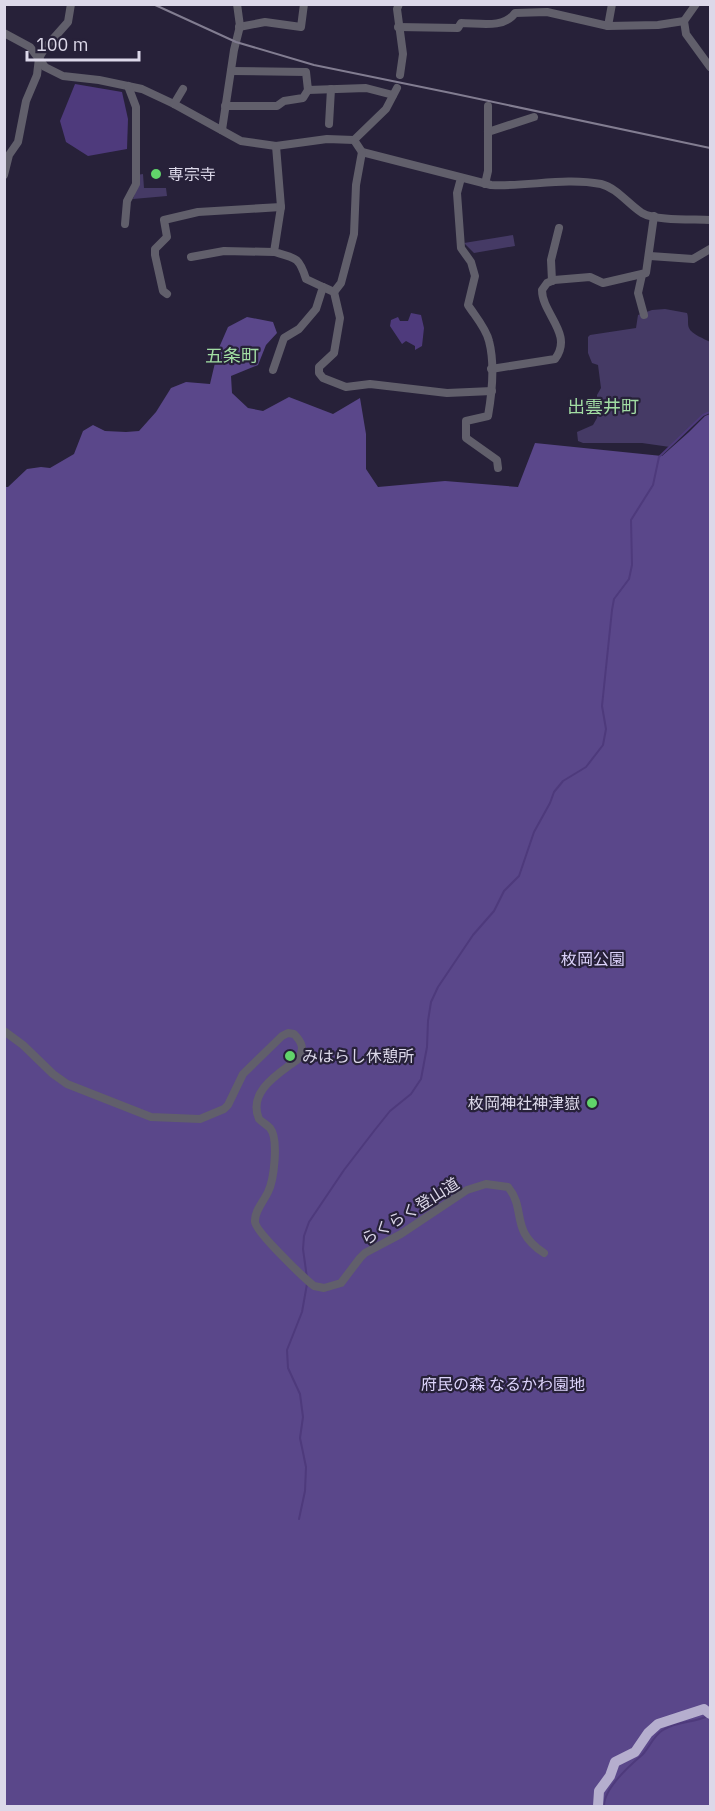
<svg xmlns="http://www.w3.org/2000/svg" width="715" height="1811" viewBox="0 0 715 1811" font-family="'IBM Plex Sans','Noto Sans JP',sans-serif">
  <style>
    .green { fill: #453a65 }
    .forest { fill: #5a478a }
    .water { fill: #4e3a7c }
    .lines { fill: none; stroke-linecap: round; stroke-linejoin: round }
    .stream { stroke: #4e3a7c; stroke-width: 2 }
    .minor { stroke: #615f6b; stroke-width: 8 }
    .highway { stroke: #b5aece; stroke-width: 10 }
    .rail { stroke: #827d91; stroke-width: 2 }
    .poi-dot { fill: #61d46a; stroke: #272139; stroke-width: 2 }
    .labels { text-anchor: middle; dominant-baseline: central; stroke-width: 4.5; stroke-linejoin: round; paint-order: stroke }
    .poi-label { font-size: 16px; fill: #dcd8e9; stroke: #272139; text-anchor: start }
    .park-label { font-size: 16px; fill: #ddd4fc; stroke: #272139 }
    .street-label { font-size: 16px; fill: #dcd8e9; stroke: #272139 }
    .neighbourhood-label { font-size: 18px; fill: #a2dda3; stroke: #272139 }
  </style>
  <rect width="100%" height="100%" fill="#272139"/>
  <!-- green -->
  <g class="green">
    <path d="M143 174 144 188H166L167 196 133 199 137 188V175Z"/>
    <path d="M513 235 515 246 474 253 464 243Z"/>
    <path d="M665 309 687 313C689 318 687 324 689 328 691 334 705 339 710 342V411L701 417 670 447 642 443H583L578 441 577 432 593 425 597 418V395L601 388 598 365 592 363 588 353V337L590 335 636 328 638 315 652 310Z"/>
  </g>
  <!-- forest -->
  <path class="forest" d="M247 317 273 322 277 333 266 345 258 365 231 376 232 393 248 408 263 411 289 397 333 414 360 398 366 434V469L378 487 445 481 518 487 535 443 662 456 689 432 705 416 710 414V1806H5L4 487H8L27 469 41 467 50 468 74 454 83 431 93 425 105 431 126 432 139 431 156 412 171 388 186 382 210 384 218 350 228 327Z"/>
  <!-- water -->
  <g class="water">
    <path d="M75 84 122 92 128 119 127 149 88 156 66 142 60 121Z"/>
    <path d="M411 313 421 315 424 328 422 346 415 350V346L406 341 402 344 390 326 391 320 398 317 400 321H408Z"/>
  </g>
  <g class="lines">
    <!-- stream -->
    <g class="stream">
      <path d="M307 1278 303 1249 304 1236 309 1222 344 1170 374 1131 390 1111 411 1094 421 1079 427 1047 428 1021 431 1002 438 987 473 935 494 911 504 891 519 876 534 832 550 803 554 792 563 781 586 767 603 745 606 729 602 706 612 610 614 599 629 579 632 565 631 520 653 485 659 457 703 415 710 412"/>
      <path d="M299 1519 305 1491 306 1467 300 1438 303 1417 300 1394 288 1368 287 1350 302 1312 307 1284"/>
      <path d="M604 1806C604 1788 629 1766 642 1755 650 1747 653 1736 663 1730 677 1721 694 1723 708 1716"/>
    </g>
    <!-- minor -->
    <g class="minor">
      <path d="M399 4 397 9 403 54 400 75"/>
      <path d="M684 21 686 34 710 67"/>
      <path d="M608 26 612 4"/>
      <path d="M239 27 265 22 301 27 304 4"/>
      <path d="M398 27 458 28 461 23C479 23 504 29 515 13L547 12 608 26 658 25 684 21 696 4"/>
      <path d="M4 33 30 47 45 67 63 76 99 80 142 89 174 104 241 141 276 146 327 139 354 140 362 152 491 185C528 187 564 177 601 184 617 188 628 204 642 213 656 221 693 219 710 220"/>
      <path d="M231 71 306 72 308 90 366 88 393 95"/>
      <path d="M174 104 183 89"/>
      <path d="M225 106H277L284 101 303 98 308 90"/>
      <path d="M329 124 331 89"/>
      <path d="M222 130 234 50 240 26 237 4"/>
      <path d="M488 132 534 117"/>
      <path d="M354 140 386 109 397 88"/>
      <path d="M4 175 9 155 18 142 26 101 37 75 39 58 45 48 68 22 71 4"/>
      <path d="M461 178 457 193 461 248 471 262 475 276 468 305C475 316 486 328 489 341 495 364 492 393 488 416L466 421V438L497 460 498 468"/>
      <path d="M485 184 488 171V106"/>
      <path d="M125 224 127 201 136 184V107L128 86"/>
      <path d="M650 256 693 259 710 249"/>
      <path d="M191 257 224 251 274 252"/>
      <path d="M642 275 638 293 644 315"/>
      <path d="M552 281 551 260 559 228"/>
      <path d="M323 287 334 292 340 318 334 353 319 367V373L323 378 346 387 370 384 447 393 492 391"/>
      <path d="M334 292 341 283 354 234 356 185 362 152"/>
      <path d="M167 294 163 291 155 255V249L167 237 164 220 198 212 281 207"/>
      <path d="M491 369 555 359C574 334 542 314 542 290L547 283 554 280 590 277 603 283 646 273 654 216"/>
      <path d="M273 370 284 338 299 329 316 309 323 287 306 279C299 257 296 258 274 252L281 207 276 146"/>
      <path d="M4 1031 23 1045 53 1074 67 1084 151 1117 200 1119 224 1109 228 1105 243 1074 282 1036 288 1033 294 1034C302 1042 305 1049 298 1059 280 1073 247 1091 259 1119 262 1122 267 1125 270 1128 279 1139 274 1180 268 1192 264 1201 254 1211 255 1222 256 1232 304 1278 314 1286L324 1288 341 1283 360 1258 365 1253 401 1234 467 1190 486 1184 508 1187C527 1210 509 1230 544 1253"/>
    </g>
    <!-- highway -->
    <path class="highway" d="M598 1806 599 1791 610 1776 615 1762 635 1752 648 1733 658 1724 704 1709 710 1714"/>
    <!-- rail -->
    <path class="rail" d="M153 4 236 42 314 65 451 93 710 148"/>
  </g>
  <!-- markers -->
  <g class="poi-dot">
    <circle cx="156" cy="174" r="6"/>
    <circle cx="290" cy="1056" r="6"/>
    <circle cx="592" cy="1103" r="6"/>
  </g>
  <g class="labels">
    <!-- poi labels -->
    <g class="poi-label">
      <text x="168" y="174">専宗寺</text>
      <text x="302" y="1056">みはらし休憩所</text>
      <text x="580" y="1103" text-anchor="end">枚岡神社神津嶽</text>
    </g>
    <!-- park labels -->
    <g class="park-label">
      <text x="593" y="959">枚岡公園</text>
      <text x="503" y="1384">府民の森 なるかわ園地</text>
    </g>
    <!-- street labels -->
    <g class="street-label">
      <text transform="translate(410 1211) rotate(-32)">らくらく登山道</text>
    </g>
    <!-- neighbourhood labels -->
    <g class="neighbourhood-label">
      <text x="232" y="355">五条町</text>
      <text x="603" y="406">出雲井町</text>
    </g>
  </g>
  <!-- border -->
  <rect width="715" height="1811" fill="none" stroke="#dcd8e9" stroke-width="12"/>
  <!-- scale -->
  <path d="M27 51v9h112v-9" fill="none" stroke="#dcd8e9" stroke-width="3"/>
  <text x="36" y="51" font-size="18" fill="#dcd8e9" stroke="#272139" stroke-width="4.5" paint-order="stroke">100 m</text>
</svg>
